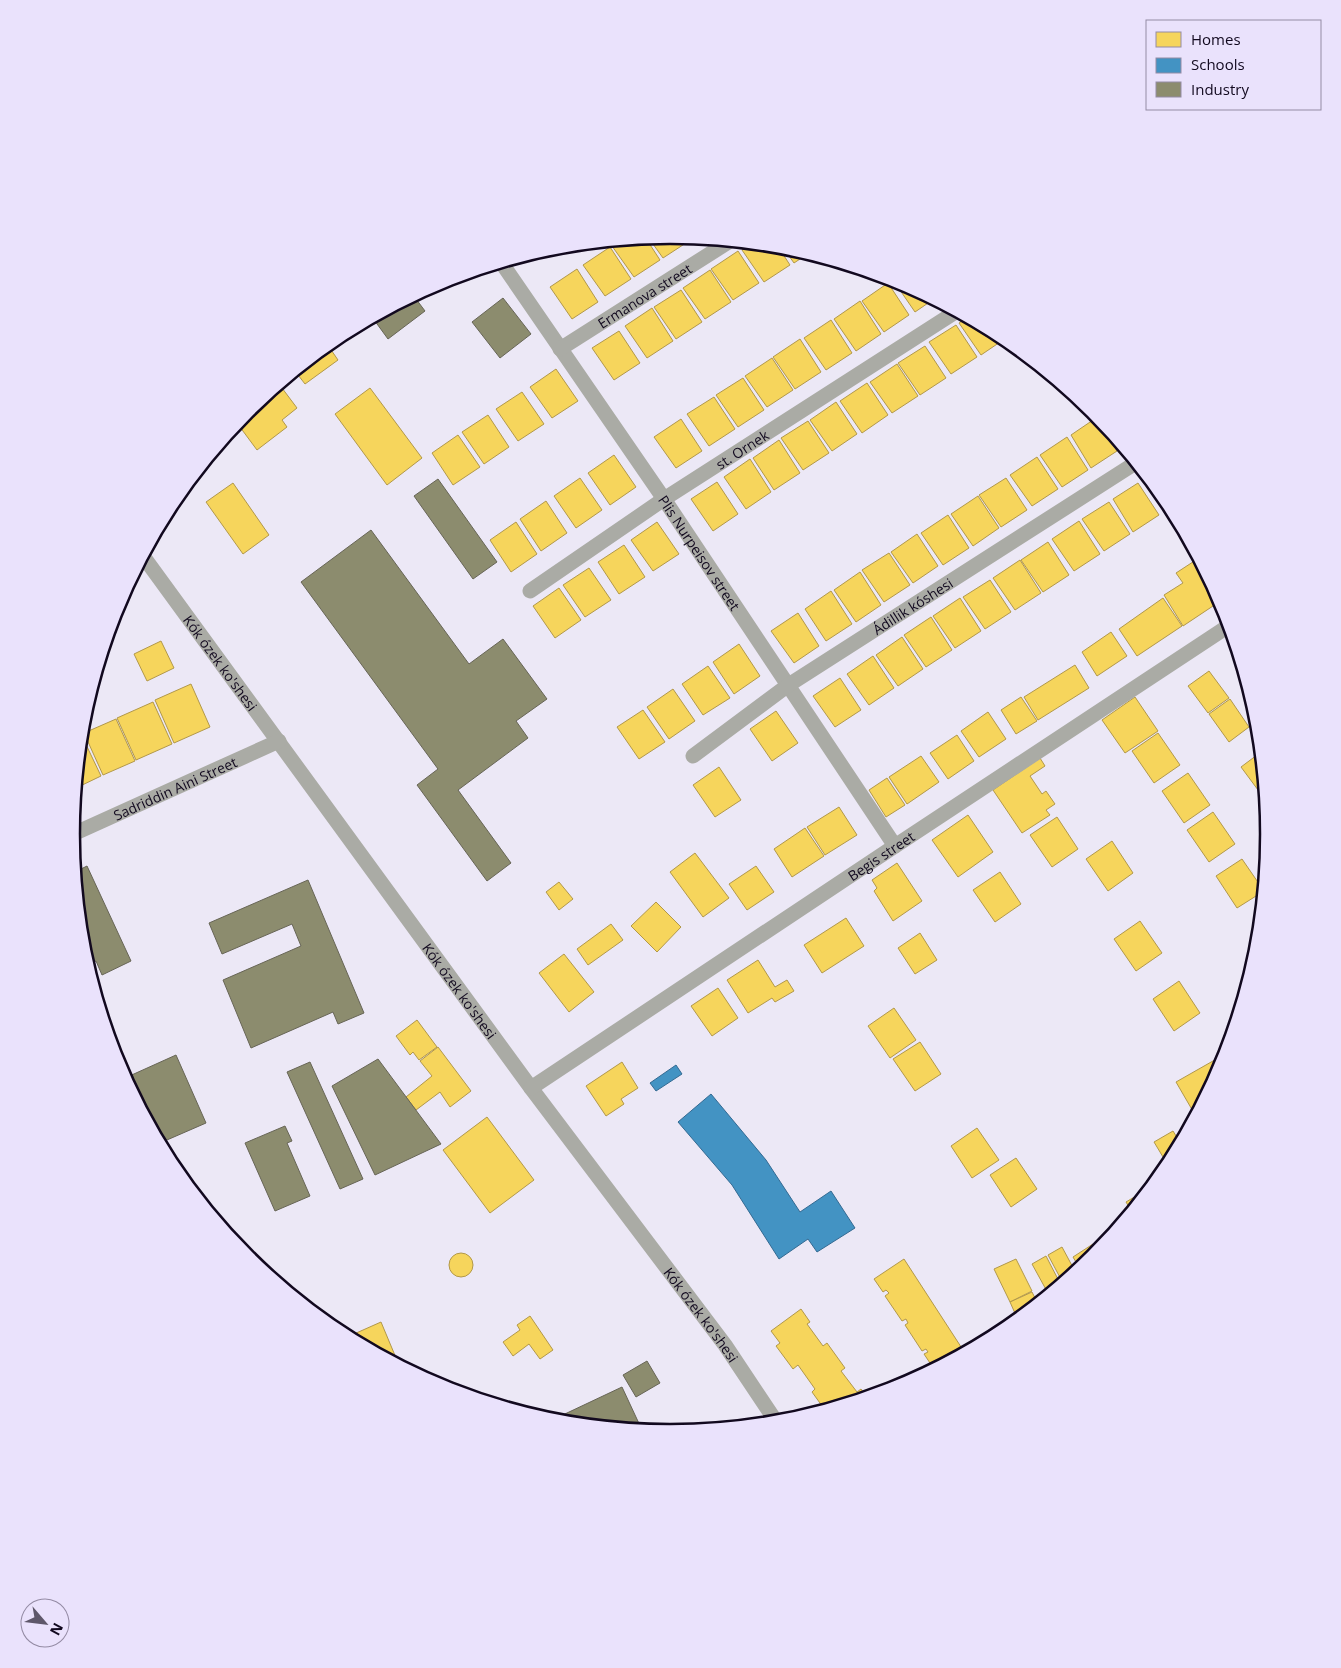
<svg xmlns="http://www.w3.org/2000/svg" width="1341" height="1668" viewBox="0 0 1341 1668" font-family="'Open Sans',sans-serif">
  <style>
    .homes { fill: #f6d55c; stroke: #b2984a }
    .schools { fill: #4393c3; stroke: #346a92 }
    .industry { fill: #8c8c6e; stroke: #676556 }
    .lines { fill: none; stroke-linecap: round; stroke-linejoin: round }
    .minor { stroke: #aaaba5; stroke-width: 15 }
    .labels { text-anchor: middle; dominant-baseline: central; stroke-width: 5; stroke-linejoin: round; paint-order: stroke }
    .street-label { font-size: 14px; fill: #12091f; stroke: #eae2fc }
    .rim { fill: none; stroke: #12091f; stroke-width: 2.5 }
  </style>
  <rect width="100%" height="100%" fill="#ece8f6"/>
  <!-- homes -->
  <g class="homes">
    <path d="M671 235 686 236 689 241 663 258 648 237Z"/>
    <path d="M645 237 660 260 634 277 612 246 621 240Z"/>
    <path d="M753 243 777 245 790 265 764 282 742 250Z"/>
    <path d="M782 246H788L809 253 794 263Z"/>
    <path d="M610 247 631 279 605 296 583 265Z"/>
    <path d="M738 251 759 283 733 300 711 269Z"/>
    <path d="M577 269 598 302 572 319 550 287Z"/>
    <path d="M710 270 731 302 705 319 683 288Z"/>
    <path d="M895 279 900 280 934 299 915 312 893 280Z"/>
    <path d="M888 283 909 315 884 332 862 301Z"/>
    <path d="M681 290 702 322 676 339 654 307Z"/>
    <path d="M860 301 881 334 856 351 834 319Z"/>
    <path d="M652 308 673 341 647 358 625 326Z"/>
    <path d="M968 317 1004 336 1006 338 981 355 959 323Z"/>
    <path d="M831 320 852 353 826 370 804 338Z"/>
    <path d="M956 325 977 357 951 374 929 342Z"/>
    <path d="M619 331 640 363 614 380 592 348Z"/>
    <path d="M800 339 821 372 795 389 773 357Z"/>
    <path d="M327 344 338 360 305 384 295 371Z"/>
    <path d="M925 346 946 378 920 395 898 363Z"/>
    <path d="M772 358 793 390 767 407 745 376Z"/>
    <path d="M897 364 918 396 892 413 870 382Z"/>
    <path d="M556 369 578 401 552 418 530 387Z"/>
    <path d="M743 378 764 410 738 427 716 395Z"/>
    <path d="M867 383 888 415 862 433 840 401Z"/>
    <path d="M279 384 297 408 282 420 287 427 257 450 237 423 247 410Z"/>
    <path d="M370 388 422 458 387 485 335 414Z"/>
    <path d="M522 392 544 424 518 441 496 409Z"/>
    <path d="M714 397 735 429 709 446 687 414Z"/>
    <path d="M836 402 857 434 832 451 810 420Z"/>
    <path d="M488 415 509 447 484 464 462 432Z"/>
    <path d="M1096 418 1117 451 1091 468 1071 435Z"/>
    <path d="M1101 418 1123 445 1120 447Z"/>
    <path d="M681 419 702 451 676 468 654 437Z"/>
    <path d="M808 421 829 453 803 470 781 438Z"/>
    <path d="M458 435 480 467 453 485 432 453Z"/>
    <path d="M1067 437 1088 470 1062 487 1040 455Z"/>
    <path d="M779 440 800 473 774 490 753 458Z"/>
    <path d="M614 455 636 487 610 505 588 473Z"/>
    <path d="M1037 457 1058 489 1032 506 1010 475Z"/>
    <path d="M750 459 771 492 746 509 724 477Z"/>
    <path d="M580 478 602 510 576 528 554 496Z"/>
    <path d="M1006 478 1027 510 1001 527 979 495Z"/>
    <path d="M1150 479 1169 501 1173 510 1167 514 1145 482Z"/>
    <path d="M717 482 738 514 713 531 691 499Z"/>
    <path d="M233 483 269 535 243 554 206 502Z"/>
    <path d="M1138 483 1159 515 1133 532 1113 499Z"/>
    <path d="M978 496 999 528 973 546 951 514Z"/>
    <path d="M546 501 567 533 541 551 520 519Z"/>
    <path d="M1109 502 1130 534 1104 551 1082 519Z"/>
    <path d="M948 515 969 548 943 565 921 533Z"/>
    <path d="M1079 521 1100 554 1074 571 1052 539Z"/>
    <path d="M516 522 537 554 511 572 490 540Z"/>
    <path d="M657 522 679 554 653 571 631 540Z"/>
    <path d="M917 534 938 566 913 583 891 552Z"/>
    <path d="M1048 542 1069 575 1043 592 1021 560Z"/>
    <path d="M624 545 645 577 619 594 598 562Z"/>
    <path d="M889 553 910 585 884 602 862 570Z"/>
    <path d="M1199 558 1222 600 1183 626 1164 595 1183 583 1176 573Z"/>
    <path d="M1020 560 1041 593 1015 610 993 578Z"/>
    <path d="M589 568 611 600 585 617 563 585Z"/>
    <path d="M860 572 881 605 856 622 834 590Z"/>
    <path d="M990 580 1011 612 985 629 963 597Z"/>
    <path d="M559 588 581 620 555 638 533 606Z"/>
    <path d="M831 591 852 624 826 641 805 609Z"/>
    <path d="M960 598 981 631 955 648 933 616Z"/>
    <path d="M1163 598 1182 626 1137 656 1119 629Z"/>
    <path d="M798 613 819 646 794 663 771 631Z"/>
    <path d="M931 617 952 650 926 667 904 635Z"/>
    <path d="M1111 632 1127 656 1097 676 1082 652Z"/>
    <path d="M902 637 923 669 898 686 876 655Z"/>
    <path d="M161 641 174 668 147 681 134 654Z"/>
    <path d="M739 644 760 676 734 694 713 662Z"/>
    <path d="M873 656 894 688 869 705 847 674Z"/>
    <path d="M1075 665 1089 688 1038 720 1024 697Z"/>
    <path d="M708 666 730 698 703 715 682 684Z"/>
    <path d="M1209 671 1229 698 1208 713 1188 686Z"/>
    <path d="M840 678 861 710 835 727 813 696Z"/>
    <path d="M191 684 210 727 174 743 155 700Z"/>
    <path d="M673 689 695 721 669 739 647 707Z"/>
    <path d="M1021 697 1037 721 1016 734 1001 710Z"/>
    <path d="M1135 697 1158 731 1125 753 1102 720Z"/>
    <path d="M1230 699 1249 727 1229 742 1209 714Z"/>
    <path d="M153 702 172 744 136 760 117 718Z"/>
    <path d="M643 710 665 742 639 759 617 727Z"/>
    <path d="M776 711 798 743 772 761 750 729Z"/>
    <path d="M988 712 1006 739 979 757 961 731Z"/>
    <path d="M116 719 135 761 103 775 84 733Z"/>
    <path d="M1158 733 1180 765 1154 783 1132 751Z"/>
    <path d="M81 734 101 776 76 788Z"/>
    <path d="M957 735 974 761 948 779 930 753Z"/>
    <path d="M1261 752 1265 791 1261 794 1241 767Z"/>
    <path d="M921 756 939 782 907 804 889 777Z"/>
    <path d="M1040 758 1045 766 1030 776 1042 794 1046 791 1055 804 1046 810 1050 815 1022 833 993 790Z"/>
    <path d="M719 767 741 800 715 817 693 785Z"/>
    <path d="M1188 773 1210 805 1184 823 1162 791Z"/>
    <path d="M887 778 905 805 886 817 869 790Z"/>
    <path d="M839 807 857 835 825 855 807 827Z"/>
    <path d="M1213 812 1235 844 1209 862 1187 830Z"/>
    <path d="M968 815 993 852 958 877 932 840Z"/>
    <path d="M1057 817 1078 849 1052 867 1030 835Z"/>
    <path d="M805 828 824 856 792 877 774 849Z"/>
    <path d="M1112 841 1133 873 1108 891 1086 859Z"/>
    <path d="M695 853 729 898 703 917 670 872Z"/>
    <path d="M1242 859 1264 891 1237 908 1216 876Z"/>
    <path d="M897 863 922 901 893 921 874 891 877 888 872 880Z"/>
    <path d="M756 866 774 892 747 910 729 884Z"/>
    <path d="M1000 872 1021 904 995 922 973 890Z"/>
    <path d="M559 882 573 899 559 910 546 892Z"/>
    <path d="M656 902 681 927 657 952 631 926Z"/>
    <path d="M846 918 864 946 822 973 804 945Z"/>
    <path d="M1140 921 1162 953 1136 971 1114 939Z"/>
    <path d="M611 924 623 940 588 965 577 949Z"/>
    <path d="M920 933 937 960 915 974 898 948Z"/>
    <path d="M564 954 594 992 569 1012 539 973Z"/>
    <path d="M758 960 775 987 787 980 794 991 775 1002 772 998 748 1013 727 980Z"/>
    <path d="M1179 981 1200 1013 1174 1031 1153 999Z"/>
    <path d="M718 988 738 1018 712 1036 691 1006Z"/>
    <path d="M894 1008 916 1040 890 1058 868 1026Z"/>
    <path d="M417 1020 437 1047 419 1060 413 1052 410 1055 396 1036Z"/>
    <path d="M920 1042 941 1074 915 1091 893 1059Z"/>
    <path d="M438 1047 471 1091 450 1107 440 1092 416 1110 406 1097 432 1076 420 1061Z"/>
    <path d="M1227 1053 1224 1064 1199 1109 1194 1113 1176 1082Z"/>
    <path d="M622 1062 638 1088 621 1099 624 1104 606 1116 586 1086Z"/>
    <path d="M487 1117 534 1180 490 1213 443 1150Z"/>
    <path d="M977 1128 999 1160 972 1178 951 1146Z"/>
    <path d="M1173 1131 1181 1144 1169 1167 1154 1142Z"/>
    <path d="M1016 1158 1037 1189 1011 1207 990 1175Z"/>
    <path d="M1151 1187V1188L1132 1212 1126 1202Z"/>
    <path d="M1114 1233 1102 1248 1099 1243Z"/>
    <path d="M1093 1244 1098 1253 1080 1269 1073 1257Z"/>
    <path d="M1062 1247 1076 1273 1063 1283 1048 1255Z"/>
    <circle cx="461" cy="1265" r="12"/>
    <path d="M1046 1256 1061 1285 1049 1295 1032 1264Z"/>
    <path d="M904 1259 965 1353 934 1369 924 1354 928 1352 926 1349 922 1351 905 1325 908 1323 906 1319 902 1321 885 1296 889 1293 886 1290 883 1292 874 1279Z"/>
    <path d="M1016 1259 1032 1291 1010 1302 994 1269Z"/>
    <path d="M1032 1292 1038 1304 1018 1320 1010 1302Z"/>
    <path d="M801 1309 810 1322 807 1324 823 1346 827 1343 845 1368 841 1371 857 1392 861 1389 867 1397 825 1410 812 1392 815 1389 798 1365 793 1369 776 1346 780 1343 771 1331Z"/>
    <path d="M530 1316 553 1350 540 1359 529 1344 513 1356 503 1342 520 1330 517 1325Z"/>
    <path d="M381 1322 399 1365 357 1343 354 1334Z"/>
  </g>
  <!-- schools -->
  <g class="schools">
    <path d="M676 1065 682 1074 656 1091 650 1083Z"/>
    <path d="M711 1094 766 1160 800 1212 831 1191 855 1228 817 1252 808 1239 779 1259 732 1185 678 1122Z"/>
  </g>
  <!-- industry -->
  <g class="industry">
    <path d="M413 295 425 311 388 339 372 317Z"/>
    <path d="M503 298 531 334 500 358 472 322Z"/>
    <path d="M438 479 497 562 473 579 414 496Z"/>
    <path d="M371 530 469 664 503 639 547 699 516 721 528 738 458 790 511 863 487 881 417 785 438 769 301 582Z"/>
    <path d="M87 866 131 961 102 975 96 961 87 965 83 951 75 872Z"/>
    <path d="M308 880 364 1013 338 1024 333 1012 251 1048 223 980 301 946 292 924 222 954 209 923Z"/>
    <path d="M176 1055 206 1123 160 1143 125 1078Z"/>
    <path d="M378 1059 441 1144 375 1175 332 1086Z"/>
    <path d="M310 1062 363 1179 340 1189 287 1072Z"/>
    <path d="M285 1126 292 1141 287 1143 310 1196 275 1211 245 1143Z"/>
    <path d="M647 1361 660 1383 636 1397 623 1375Z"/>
    <path d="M622 1387 642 1430 550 1421Z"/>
  </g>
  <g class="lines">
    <!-- minor -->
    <g class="minor">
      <path id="s1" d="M501 262 664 499 895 846"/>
      <path id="s2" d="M560 349 730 241"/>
      <path id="s3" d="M143 556 531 1088 725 1345 777 1423"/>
      <path id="s4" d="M530 591 664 499 957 311"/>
      <path id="s5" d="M693 756 787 686 1137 462"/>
      <path id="s6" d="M71 835 279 741"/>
      <path id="s7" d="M531 1088 895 846 1230 625"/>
    </g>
  </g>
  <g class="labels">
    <!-- street labels -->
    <g class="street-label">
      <text stroke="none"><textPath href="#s2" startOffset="100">Ermanova street</textPath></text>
      <text stroke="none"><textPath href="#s4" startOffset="255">st. Ornek</textPath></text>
      <text stroke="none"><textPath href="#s1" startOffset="352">Plis Nurpeisov street</textPath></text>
      <text stroke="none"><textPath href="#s5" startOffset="266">Ádillik kóshesi</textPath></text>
      <text stroke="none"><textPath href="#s3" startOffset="132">Kók ózek ko'shesi</textPath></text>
      <text stroke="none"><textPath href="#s6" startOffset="114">Sadriddin Aini Street</textPath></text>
      <text stroke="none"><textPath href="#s7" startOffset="420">Begis street</textPath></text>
      <text stroke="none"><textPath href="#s3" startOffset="538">Kók ózek ko'shesi</textPath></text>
      <text stroke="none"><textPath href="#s3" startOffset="942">Kók ózek ko'shesi</textPath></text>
    </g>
  </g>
  <!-- crop -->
  <path d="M0 0H1341V1668H0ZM80 834a590 590 0 1 1 1180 0a590 590 0 1 1-1180 0Z" fill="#eae2fc" fill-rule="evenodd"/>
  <path class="rim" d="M80 834a590 590 0 1 1 1180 0a590 590 0 1 1-1180 0Z"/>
  <!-- legend -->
  <rect x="1146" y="20" width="175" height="90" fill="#eae2fc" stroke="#948ba4"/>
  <rect x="1156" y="32" width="25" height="15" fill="#f6d55c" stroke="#948ba4"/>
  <text x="1191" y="45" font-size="15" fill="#12091f">Homes</text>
  <rect x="1156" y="58" width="25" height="15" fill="#4393c3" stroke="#948ba4"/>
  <text x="1191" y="70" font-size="15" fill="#12091f">Schools</text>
  <rect x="1156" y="82" width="25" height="15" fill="#8c8c6e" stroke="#948ba4"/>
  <text x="1191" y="95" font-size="15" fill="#12091f">Industry</text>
  <!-- north arrow -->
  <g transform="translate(45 1623) rotate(118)"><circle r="24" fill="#eae2fc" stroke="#948ba4"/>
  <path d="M0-4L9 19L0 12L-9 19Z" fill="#5e576a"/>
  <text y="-8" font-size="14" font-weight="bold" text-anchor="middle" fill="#12091f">N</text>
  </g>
</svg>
